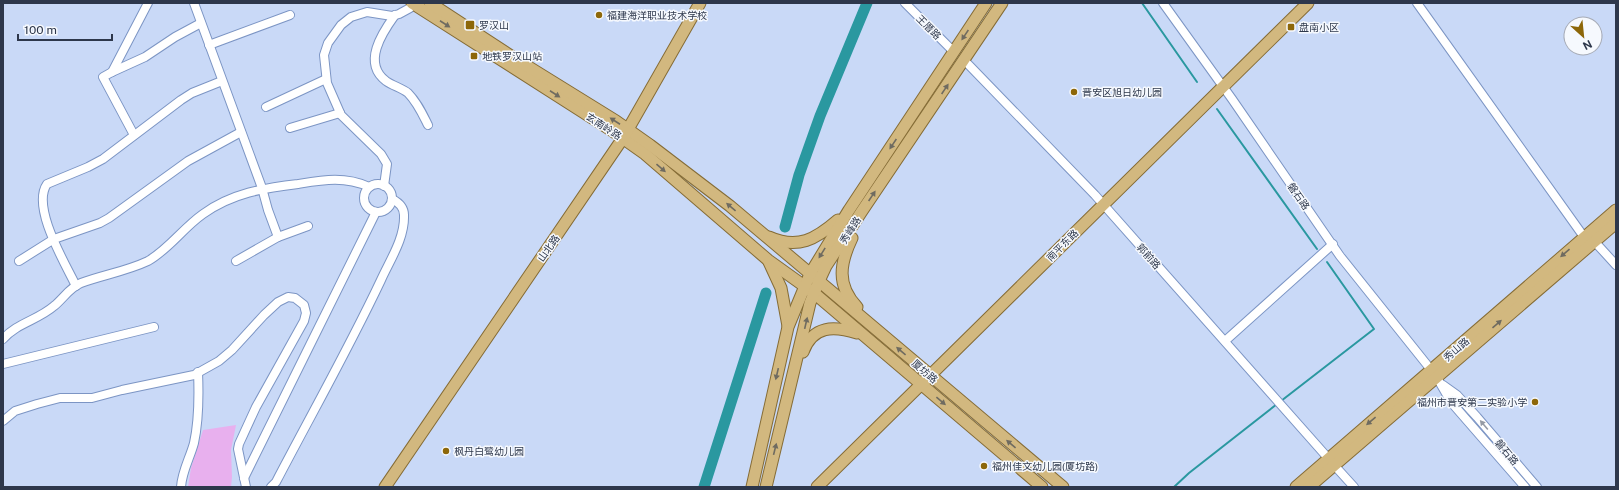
<svg xmlns="http://www.w3.org/2000/svg" width="1619" height="490" viewBox="0 0 1619 490" font-family="'Public Sans','Noto Sans SC',sans-serif">
  <style>
    .green { fill: #e8b0ee }
    .lines { fill: none; stroke-linecap: round; stroke-linejoin: round }
    .stream { stroke: #2a98a0; stroke-width: 2 }
    .river { stroke: #2a98a0; stroke-width: 11 }
    .minor-casing { stroke: #7c95c4; stroke-width: 10 }
    .major-casing { stroke: #856c36; stroke-width: 13 }
    .minor { stroke: #fff; stroke-width: 8 }
    .major { stroke: #d2b87f; stroke-width: 11 }
    .oneway { fill: #6f6b60 }
    .oneway2 { fill: #969ba5 }
    .poi-dot { fill: #8d6709; stroke: #f6f9fe; stroke-width: 1.5 }
    .labels { text-anchor: middle; dominant-baseline: central; stroke-width: 3; stroke-linejoin: round; paint-order: stroke }
    .poi-label { font-size: 10px; fill: #2d374b; stroke: #f6f9fe; text-anchor: start }
    .street-label { font-size: 10px; fill: #2d374b; stroke: #f6f9fe }
  </style>
  <rect width="100%" height="100%" fill="#c9d9f7"/>
  <!-- green -->
  <path class="green" d="M236 425 231 450 232 477 231 487H188L191 468 203 430Z"/>
  <g class="lines">
    <!-- stream -->
    <g class="stream">
      <path d="M1142 3 1197 82"/>
      <path d="M1217 109 1317 249"/>
      <path d="M1281 401 1374 329 1327 262"/>
      <path d="M1174 487 1189 473 1277 404"/>
    </g>
    <!-- river -->
    <g class="river">
      <path d="M785 227 799 175 820 116 867 3"/>
      <path d="M704 487 766 293"/>
    </g>
    <!-- minor casing -->
    <g class="minor-casing">
      <g id="minor">
        <path d="M194 3 262 188 268 210 278 237"/>
        <path d="M905 3 954 52"/>
        <path d="M1163 3 1232 99 1340 256 1436 376 1451 402 1525 487"/>
        <path d="M1417 3 1584 237 1594 241 1616 265"/>
        <path d="M395 15C382 33 362 63 386 81 393 86 402 88 408 93 417 102 422 113 428 125"/>
        <path d="M209 45 290 15"/>
        <path d="M964 60 1095 195 1328 458"/>
        <path d="M112 72 145 57 175 37 201 23"/>
        <path d="M266 107 326 79"/>
        <path d="M290 128 340 113"/>
        <path d="M134 135 103 77 112 72 148 3"/>
        <circle cx="378" cy="198" r="14"/>
        <path d="M384 186 387 164 381 154 341 115 327 83 324 55 328 43 341 25 351 17 367 12 392 16 399 14 410 8"/>
        <path d="M19 261 54 239 100 223 109 218 188 161 241 132"/>
        <path d="M236 261 278 237 308 226"/>
        <path d="M76 286C65 263 31 207 47 184L88 167 103 159 181 100 192 93 222 81"/>
        <path d="M3 339C17 323 38 320 54 306 63 299 70 287 81 283 103 275 127 271 148 261 169 249 183 228 203 214 232 193 264 188 298 184 323 180 345 176 369 187"/>
        <path d="M1225 341 1333 244"/>
        <path d="M3 364 154 327"/>
        <path d="M1443 385 1457 395 1477 417 1537 487"/>
        <path d="M3 421 15 411 37 404 60 398H92L122 390 194 375 219 361 232 350 264 315 278 302 288 297 295 298 304 305 306 313 304 321 256 407 239 444 238 449 246 487"/>
        <path d="M1334 465 1354 487"/>
        <path d="M244 478 376 212"/>
        <path d="M181 487C182 471 190 458 194 443 199 420 199 395 198 372"/>
        <path d="M271 487 276 482C311 415 349 348 381 280 390 260 405 238 404 215 404 207 398 202 392 199"/>
      </g>
    </g>
    <!-- major casing -->
    <g class="major-casing">
      <g id="major">
        <path d="M412 3 611 130 645 154 768 260 814 293 1042 487"/>
        <path d="M430 3 511 56 616 121 650 145 730 206 1063 487"/>
        <path d="M769 237C798 250 816 239 838 220"/>
        <path d="M852 238C840 263 836 285 857 307"/>
        <path d="M769 262 781 288 788 326"/>
        <path d="M803 352C813 325 834 326 857 333"/>
        <path d="M385 487 623 138 700 3"/>
        <path d="M752 487 788 327 810 274 849 210 986 3"/>
        <path d="M766 487 810 303 819 281 826 266 862 211 1002 3"/>
        <path d="M817 487 1308 3"/>
        <path d="M1296 487 1616 210"/>
        <path d="M1309 487 1616 223"/>
      </g>
    </g>
    <!-- minor -->
    <use href="#minor" class="minor"/>
    <!-- major -->
    <use href="#major" class="major"/>
  </g>
  <!-- one-way arrows -->
  <defs><path id="oneway-solid" d="M-6-.8H1V-3.2L6.5 0L1 3.2V.8H-6Z"/></defs>
  <g class="oneway">
    <use href="#oneway-solid" transform="translate(445 24) rotate(33)"/>
    <use href="#oneway-solid" transform="translate(965 35) rotate(124)"/>
    <use href="#oneway-solid" transform="translate(945 89) rotate(-56)"/>
    <use href="#oneway-solid" transform="translate(555 94) rotate(33)"/>
    <use href="#oneway-solid" transform="translate(615 121) rotate(-147)"/>
    <use href="#oneway-solid" transform="translate(893 144) rotate(124)"/>
    <use href="#oneway-solid" transform="translate(661 168) rotate(41)"/>
    <use href="#oneway-solid" transform="translate(872 196) rotate(-56)"/>
    <use href="#oneway-solid" transform="translate(731 207) rotate(-140)"/>
    <use href="#oneway-solid" transform="translate(822 253) rotate(122)"/>
    <use href="#oneway-solid" transform="translate(1565 253) rotate(139)"/>
    <use href="#oneway-solid" transform="translate(806 323) rotate(-77)"/>
    <use href="#oneway-solid" transform="translate(1497 324) rotate(-41)"/>
    <use href="#oneway-solid" transform="translate(901 351) rotate(-140)"/>
    <use href="#oneway-solid" transform="translate(777 374) rotate(103)"/>
    <use href="#oneway-solid" transform="translate(941 401) rotate(40)"/>
    <use href="#oneway-solid" transform="translate(1371 421) rotate(140)"/>
    <use href="#oneway-solid" transform="translate(1011 444) rotate(-140)"/>
    <use href="#oneway-solid" transform="translate(775 449) rotate(-76)"/>
  </g>
  <use class="oneway2" href="#oneway-solid" transform="translate(1484 425) rotate(-130)"/>
  <!-- markers -->
  <g class="poi-dot">
    <circle cx="599" cy="15" r="4"/>
    <rect x="465" y="20" width="10" height="10" rx="2"/>
    <rect x="1287" y="23" width="8" height="8" rx="2"/>
    <rect x="470" y="52" width="8" height="8" rx="2"/>
    <circle cx="1074" cy="92" r="4"/>
    <circle cx="1535" cy="402" r="4"/>
    <circle cx="446" cy="451" r="4"/>
    <circle cx="984" cy="466" r="4"/>
  </g>
  <g class="labels">
    <!-- poi labels -->
    <g class="poi-label">
      <text x="607" y="15">福建海洋职业技术学校</text>
      <text x="479" y="25">罗汉山</text>
      <text x="1299" y="27">盘南小区</text>
      <text x="482" y="56">地铁罗汉山站</text>
      <text x="1082" y="92">晋安区旭日幼儿园</text>
      <text x="1527" y="402" text-anchor="end">福州市晋安第二实验小学</text>
      <text x="454" y="451">枫丹白鹭幼儿园</text>
      <text x="992" y="466">福州佳文幼儿园(厦坊路)</text>
    </g>
    <!-- street labels -->
    <g class="street-label">
      <text transform="translate(929 27) rotate(45)">王厝路</text>
      <text transform="translate(604 126) rotate(33)">玄南岭路</text>
      <text transform="translate(1299 196) rotate(55)">磐石路</text>
      <text transform="translate(850 230) rotate(-57)">秀峰路</text>
      <text transform="translate(1062 245) rotate(-45)">南平东路</text>
      <text transform="translate(548 248) rotate(-55)">山北路</text>
      <text transform="translate(1149 256) rotate(48)">郭前路</text>
      <text transform="translate(1456 349) rotate(-41)">秀山路</text>
      <text transform="translate(925 371) rotate(41)">厦坊路</text>
      <text transform="translate(1507 452) rotate(50)">磐石路</text>
    </g>
  </g>
  <!-- border -->
  <rect width="1619" height="490" fill="none" stroke="#2d374b" stroke-width="8"/>
  <!-- north arrow -->
  <g transform="translate(1583 36) rotate(153)"><circle r="19" fill="#f6f9fe" stroke="#a6abb6"/>
  <path d="M0-3L7 15L0 10L-7 15Z" fill="#8d6709"/>
  <text y="-6" font-size="11" font-weight="bold" text-anchor="middle" fill="#2d374b">N</text>
  </g>
  <!-- scale -->
  <path d="M18 34v6h94v-6" fill="none" stroke="#2d374b" stroke-width="2"/>
  <text x="24" y="34" font-size="12" fill="#2d374b" stroke="#f6f9fe" stroke-width="3" paint-order="stroke">100 m</text>
</svg>
